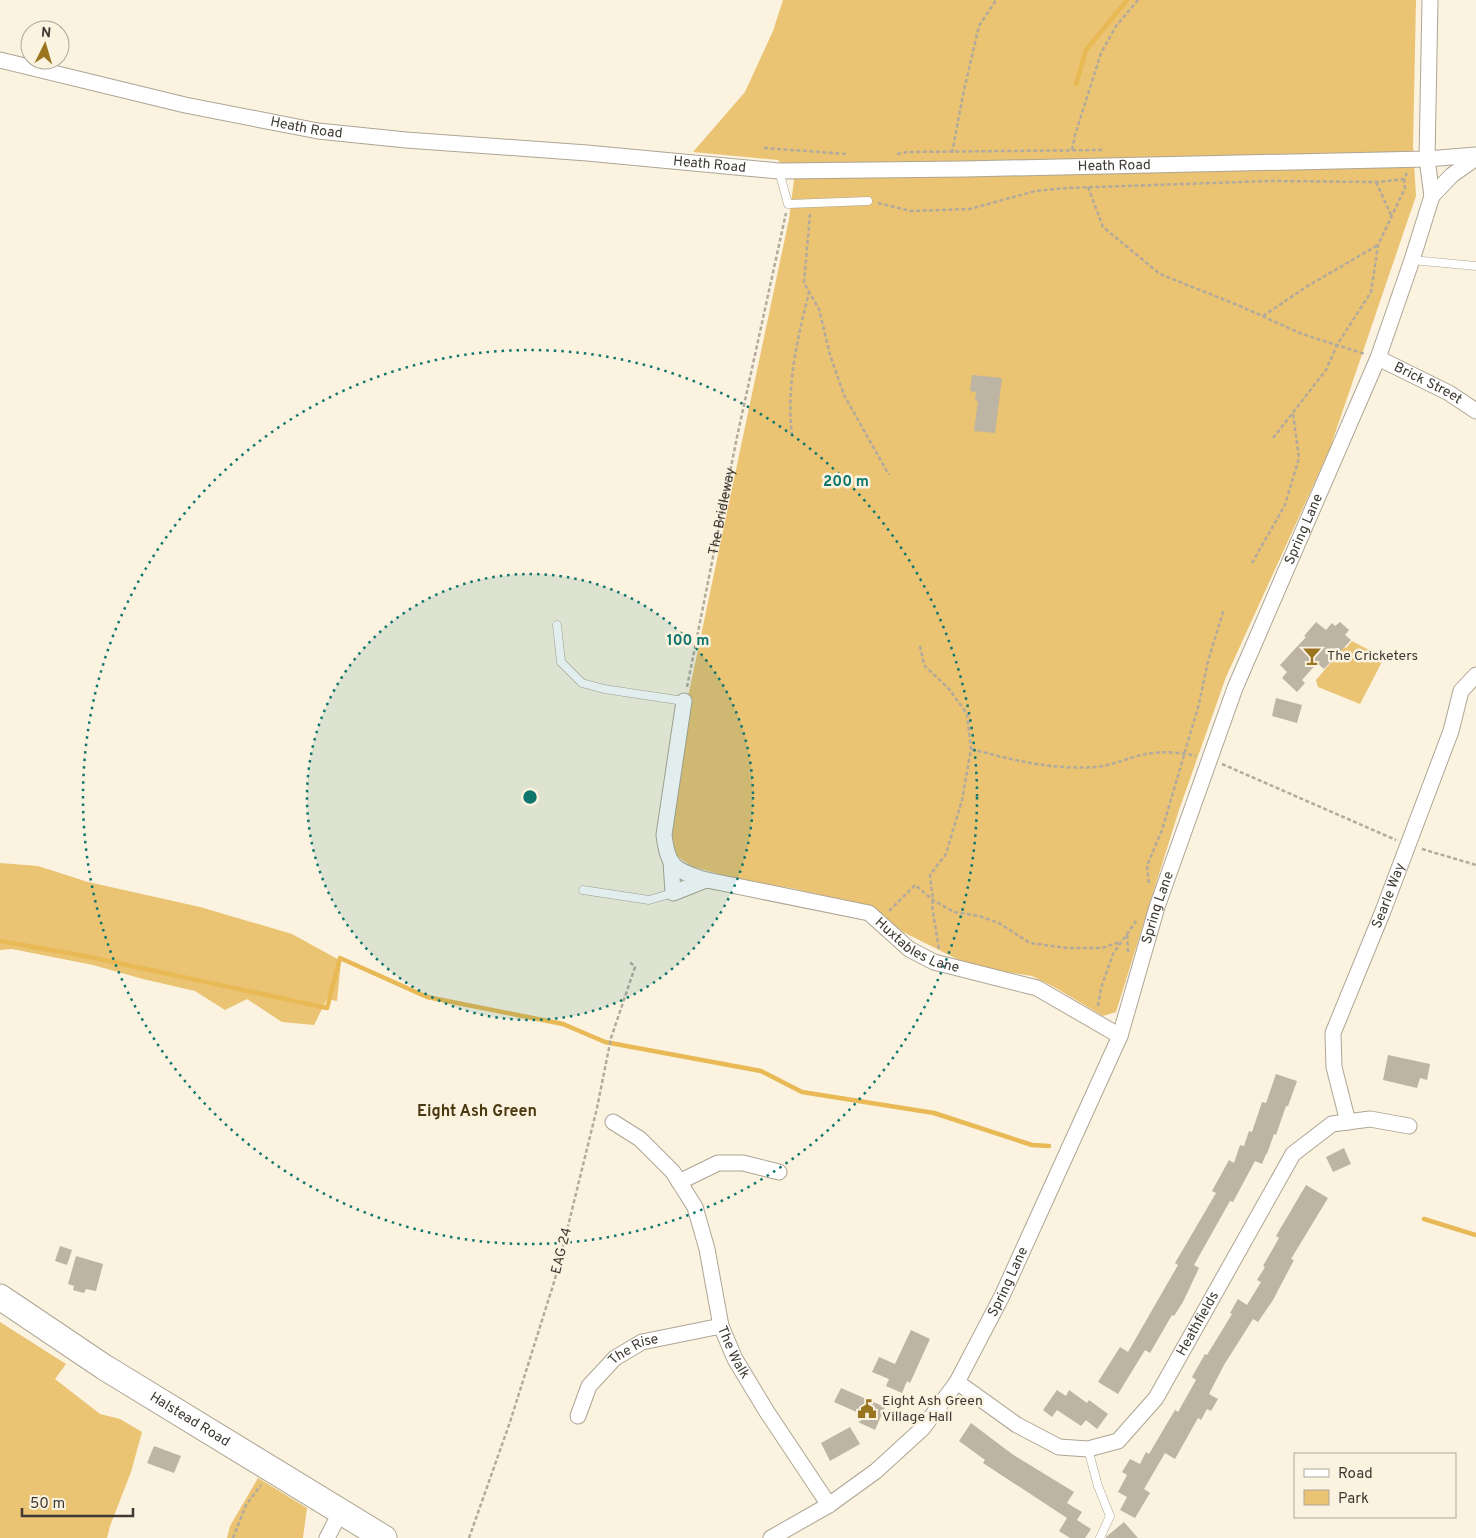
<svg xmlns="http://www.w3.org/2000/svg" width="1476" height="1538" viewBox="0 0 1476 1538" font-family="Overpass,sans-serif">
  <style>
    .green { fill: #eac373 }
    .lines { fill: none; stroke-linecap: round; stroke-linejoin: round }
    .stream { stroke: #e8b954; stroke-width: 4.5 }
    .building { fill: #bdb4a3 }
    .service-casing { stroke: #aea594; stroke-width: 9 }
    .minor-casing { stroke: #aea594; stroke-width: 17 }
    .primary-casing { stroke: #aea594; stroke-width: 27 }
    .path { stroke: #b2ab9d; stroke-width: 2.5; stroke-dasharray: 4 2.5; stroke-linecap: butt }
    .service { stroke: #fff; stroke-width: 8 }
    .minor { stroke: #fff; stroke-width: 15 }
    .primary { stroke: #fff; stroke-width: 25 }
    .ring { fill: none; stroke: #0f766e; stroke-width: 2.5; stroke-dasharray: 2.5 5 }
    .labels { text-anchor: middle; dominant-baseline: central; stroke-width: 5; stroke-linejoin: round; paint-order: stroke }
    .street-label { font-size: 14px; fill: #3e3a33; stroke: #fbf2e0 }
    .poi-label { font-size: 14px; fill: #3e3a33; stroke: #fbf2e0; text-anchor: start }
    .quarter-label { font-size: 16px; font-weight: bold; fill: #4a3911; stroke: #fbf2e0 }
    .centre { fill: #0f766e; stroke: #fbf2e0; stroke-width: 2.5 }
    .ring-label { font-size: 15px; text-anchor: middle; font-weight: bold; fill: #0f766e; stroke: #fbf2e0; stroke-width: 5; stroke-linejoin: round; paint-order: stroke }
  </style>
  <rect width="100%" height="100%" fill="#fbf2e0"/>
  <!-- green -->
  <g class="green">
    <path d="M783 0H1416L1413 146 1416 196 1329 451 1226 677 1179 810 1116 1012 1103 1016 1054 987 1032 976 973 967 903 932 872 907 795 889 729 877 691 866 670 851 669 836 685 711 789 219 794 180 778 160 693 152 745 92 773 31Z"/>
    <path d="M1352 641 1384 658 1360 704 1318 687 1316 680 1344 647 1346 648Z"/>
    <path d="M0 863 38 866 88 882 200 907 292 934 341 961 337 1001 327 999 314 1025 282 1022 247 999 225 1010 195 991 143 979 93 965 12 949 0 950Z"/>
    <path d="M0 1322 66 1364 55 1379 100 1414 120 1419 142 1432 131 1472 110 1526 107 1538H0Z"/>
    <path d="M258 1478 307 1508 303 1538H227L230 1526Z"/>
  </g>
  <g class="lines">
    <!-- stream -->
    <g class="stream">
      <path d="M1076 84 1086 50 1127 0"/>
      <path d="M0 941 90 957 327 1008 340 958 427 997 563 1024 605 1042 761 1071 802 1092 934 1113 1032 1145 1049 1146"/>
      <path d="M1424 1219 1476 1235"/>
    </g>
  </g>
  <!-- building -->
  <g class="building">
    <path d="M972 375 1002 378 995 433 974 431 978 401H975L976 392 970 391Z"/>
    <path d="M1316 622 1326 630 1332 623 1335 626 1340 622 1349 630 1345 635 1351 640 1324 669 1317 663 1302 680 1305 683 1297 692 1282 678 1287 672 1280 665 1306 637 1304 636Z"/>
    <path d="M1276 698 1302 705 1297 723 1272 716Z"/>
    <path d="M1388 1055 1430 1064 1427 1080 1420 1078 1417 1088 1383 1080Z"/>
    <path d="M1276 1074 1297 1081 1288 1106H1286L1276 1135 1274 1134 1267 1154H1266L1262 1164 1255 1161 1233 1202 1230 1201 1194 1265 1199 1268 1183 1302 1174 1316 1172 1315 1150 1353 1145 1350 1118 1394 1098 1382 1120 1347 1128 1352 1178 1265 1175 1263 1216 1193 1212 1191 1229 1160 1234 1163 1240 1145 1244 1146 1249 1131 1252 1132 1262 1102 1266 1103Z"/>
    <path d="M1344 1148 1351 1164 1333 1172 1326 1157Z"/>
    <path d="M1306 1185 1328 1198 1291 1259 1294 1260 1273 1300 1258 1322 1253 1319 1224 1365 1209 1394 1218 1399 1211 1411 1207 1409 1201 1420 1198 1418 1175 1459 1165 1453 1144 1489 1150 1493 1135 1518 1120 1510 1127 1497 1118 1492 1127 1475 1122 1472 1130 1459 1140 1464 1146 1452 1149 1454 1175 1410 1178 1412 1196 1380 1192 1377 1205 1354 1207 1355 1232 1314 1230 1313 1238 1299 1247 1305 1261 1282 1257 1280 1265 1267 1263 1266 1279 1238 1276 1236Z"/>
    <path d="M60 1246 72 1250 67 1265 55 1261Z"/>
    <path d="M76 1256 103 1264 96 1291 86 1289 84 1293 73 1290 74 1286 68 1284Z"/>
    <path d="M911 1330 930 1339 910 1383 907 1381 902 1393 886 1386 889 1379 872 1372 879 1357 895 1364Z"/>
    <path d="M841 1388 885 1407 875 1430 858 1422 868 1417 834 1402Z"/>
    <path d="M1057 1390 1066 1396 1069 1390 1087 1403 1089 1400 1108 1414 1097 1429 1086 1420 1081 1426 1057 1410 1052 1417 1043 1410Z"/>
    <path d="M971 1423 1012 1454 1074 1492 1067 1503 1082 1512 1077 1520 1091 1529 1085 1538H1070L1059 1531 1067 1518 983 1463 985 1460 959 1441Z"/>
    <path d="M850 1427 860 1444 830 1461 821 1443Z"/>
    <path d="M154 1446 181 1456 174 1473 147 1463Z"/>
    <path d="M1124 1522 1138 1538H1106V1537Z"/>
  </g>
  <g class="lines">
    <!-- service casing -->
    <g class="service-casing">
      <g id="service">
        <path d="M779 171 788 204 868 201"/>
        <path d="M1412 260 1476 266"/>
        <path d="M557 625 561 662 582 683 604 689 684 701"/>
        <path d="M583 890 649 900 673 893"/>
        <path d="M1088 1449 1098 1486 1110 1516 1100 1538"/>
      </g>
    </g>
    <!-- minor casing -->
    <g class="minor-casing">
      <g id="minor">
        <path id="s2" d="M0 60 185 105 318 131 406 140 587 153 779 171 965 169 1427 159 1476 155"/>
        <path d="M1432 196 1452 175 1476 158"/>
        <path id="s3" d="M1378 358 1449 393 1476 411"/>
        <path id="s4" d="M684 701 664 835C668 867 674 869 702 879L869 913 909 949 934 962 1037 988 1120 1036"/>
        <path d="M671 861 673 893 706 880"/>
        <path id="s5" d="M613 1122 640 1139 673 1172 695 1207 707 1249 721 1326 735 1359 767 1412 829 1505"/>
        <path id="s6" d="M1348 1122 1334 1067 1333 1033 1383 911 1451 731 1461 691 1476 675"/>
        <path d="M679 1182 718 1163H743L779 1172"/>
        <path id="s7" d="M957 1382 1017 1425 1059 1447 1088 1449 1118 1441 1156 1398 1293 1154 1332 1124 1370 1119 1409 1126"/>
        <path id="s8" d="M578 1416 589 1386 615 1358 642 1342 721 1326"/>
        <path d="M327 1538 341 1511"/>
        <path id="s9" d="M771 1538 829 1505 876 1471 923 1428 957 1382 1002 1296 1120 1036 1157 907 1235 688 1378 358 1412 260 1432 196 1427 159 1430 0"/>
      </g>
    </g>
    <!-- primary casing -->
    <g class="primary-casing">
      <g id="primary">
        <path id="s10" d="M0 1297 104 1367 384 1538"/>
      </g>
    </g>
    <!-- path -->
    <g class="path">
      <path d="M764 148 847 154"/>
      <path d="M1072 150 1075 135 1101 53 1116 26 1138 0"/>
      <path d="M952 153 964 90 979 26 996 0"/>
      <path d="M897 154 907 152 1104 150"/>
      <path d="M1376 182 1392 217"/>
      <path d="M1088 187 1103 227 1160 274 1240 306 1302 334 1365 354"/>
      <path d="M878 203 911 211 970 209 1035 191 1067 188 1270 181 1379 182 1404 179 1407 173"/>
      <path d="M810 214 804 283 819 309 830 355 844 395 889 475"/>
      <path d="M1263 316 1306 287 1378 245"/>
      <path d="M792 436C786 387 797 340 809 292"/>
      <path d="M1273 438 1326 370 1337 345 1371 292 1378 245 1405 188 1404 179"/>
      <path d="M1252 563 1285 505 1299 458 1293 413"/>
      <path d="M920 646 924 665 949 689 967 714 971 749 962 800 946 854 930 875 933 900 932 905 939 950"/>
      <path id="s1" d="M687 687 737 437 786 213"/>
      <path d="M971 749C1013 760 1051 770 1095 767 1112 766 1129 757 1146 754 1161 751 1181 752 1196 756"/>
      <path d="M1222 764 1396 840"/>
      <path d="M1422 849 1476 865"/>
      <path d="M1149 883 1147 866 1162 830 1199 704 1208 661 1224 609"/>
      <path d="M889 911 915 885 933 900 954 912 979 916 999 923 1030 943 1067 948H1102L1120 942"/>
      <path d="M1127 935 1128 952"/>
      <path d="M1098 1006 1101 988 1113 954 1136 921"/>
      <path d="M233 1538 246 1505 261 1485"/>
      <path d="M469 1538 510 1422 555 1279 597 1108 611 1038 635 967 629 961"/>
    </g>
    <!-- service -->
    <use href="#service" class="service"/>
    <!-- minor -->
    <use href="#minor" class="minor"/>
    <!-- primary -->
    <use href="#primary" class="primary"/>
  </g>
  <!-- distance rings -->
  <circle cx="530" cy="797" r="223" fill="#0f766e" fill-opacity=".12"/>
  <g class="ring">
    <circle cx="530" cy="797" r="223"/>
    <circle cx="530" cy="797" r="447"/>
  </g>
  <!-- icons -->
  <defs>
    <g id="bar-bare" transform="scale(1.5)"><path d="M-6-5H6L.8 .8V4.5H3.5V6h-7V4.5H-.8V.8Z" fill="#99751f" stroke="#fbf2e0" stroke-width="2.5" paint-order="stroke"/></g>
    <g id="civic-bare" transform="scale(1.5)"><path d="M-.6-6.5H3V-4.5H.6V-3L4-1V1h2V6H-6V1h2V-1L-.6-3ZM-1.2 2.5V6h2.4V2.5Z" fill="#99751f" stroke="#fbf2e0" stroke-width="2.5" paint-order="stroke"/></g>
  </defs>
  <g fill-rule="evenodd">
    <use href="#bar-bare" x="1312" y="656"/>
    <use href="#civic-bare" x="867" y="1409"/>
  </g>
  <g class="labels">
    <!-- street labels -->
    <g class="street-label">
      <text stroke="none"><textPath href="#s2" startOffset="314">Heath Road</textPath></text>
      <text stroke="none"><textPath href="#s2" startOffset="719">Heath Road</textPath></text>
      <text stroke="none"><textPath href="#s2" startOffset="1124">Heath Road</textPath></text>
      <text stroke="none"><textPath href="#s3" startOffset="56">Brick Street</textPath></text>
      <text stroke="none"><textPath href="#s1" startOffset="179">The Bridleway</textPath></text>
      <text stroke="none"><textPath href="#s9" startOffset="1168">Spring Lane</textPath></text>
      <text stroke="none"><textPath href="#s6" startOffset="239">Searle Way</textPath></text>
      <text stroke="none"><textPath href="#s9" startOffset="762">Spring Lane</textPath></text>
      <text stroke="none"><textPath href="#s4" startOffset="429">Huxtables Lane</textPath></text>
      <text transform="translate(562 1251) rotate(-76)">EAG 24</text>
      <text stroke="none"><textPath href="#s9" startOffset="358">Spring Lane</textPath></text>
      <text stroke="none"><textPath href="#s7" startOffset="324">Heathfields</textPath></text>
      <text stroke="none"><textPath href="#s5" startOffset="271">The Walk</textPath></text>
      <text stroke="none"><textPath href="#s8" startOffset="91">The Rise</textPath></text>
      <text stroke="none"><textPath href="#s10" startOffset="226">Halstead Road</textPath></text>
    </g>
    <!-- poi labels -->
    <g class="poi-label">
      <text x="1327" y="656">The Cricketers</text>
      <text x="882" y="1401">Eight Ash Green<tspan x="882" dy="16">Village Hall</tspan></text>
    </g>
    <!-- quarter labels -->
    <g class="quarter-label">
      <text x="477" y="1112">Eight Ash Green</text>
    </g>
  </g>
  <circle cx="530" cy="797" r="8" class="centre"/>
  <g class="ring-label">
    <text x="846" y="486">200 m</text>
    <text x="688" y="645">100 m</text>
  </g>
  <!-- legend -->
  <rect x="1294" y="1453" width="162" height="65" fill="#fbf2e0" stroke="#afa89b"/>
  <rect x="1304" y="1469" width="25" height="8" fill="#ffffff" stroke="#afa89b"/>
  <text x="1338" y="1478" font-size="15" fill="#3e3a33">Road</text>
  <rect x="1304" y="1490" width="25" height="15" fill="#eac373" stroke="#afa89b"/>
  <text x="1338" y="1503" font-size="15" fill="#3e3a33">Park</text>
  <!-- north arrow -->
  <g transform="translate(45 45) rotate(5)"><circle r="24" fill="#fbf2e0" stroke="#afa89b"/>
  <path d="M0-4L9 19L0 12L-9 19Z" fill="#99751f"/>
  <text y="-8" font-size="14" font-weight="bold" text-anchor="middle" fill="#3e3a33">N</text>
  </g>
  <!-- scale -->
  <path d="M22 1508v8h111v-8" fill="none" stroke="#3e3a33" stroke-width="2.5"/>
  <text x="30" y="1508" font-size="15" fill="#3e3a33" stroke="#fbf2e0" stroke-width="4" paint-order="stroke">50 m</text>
</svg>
